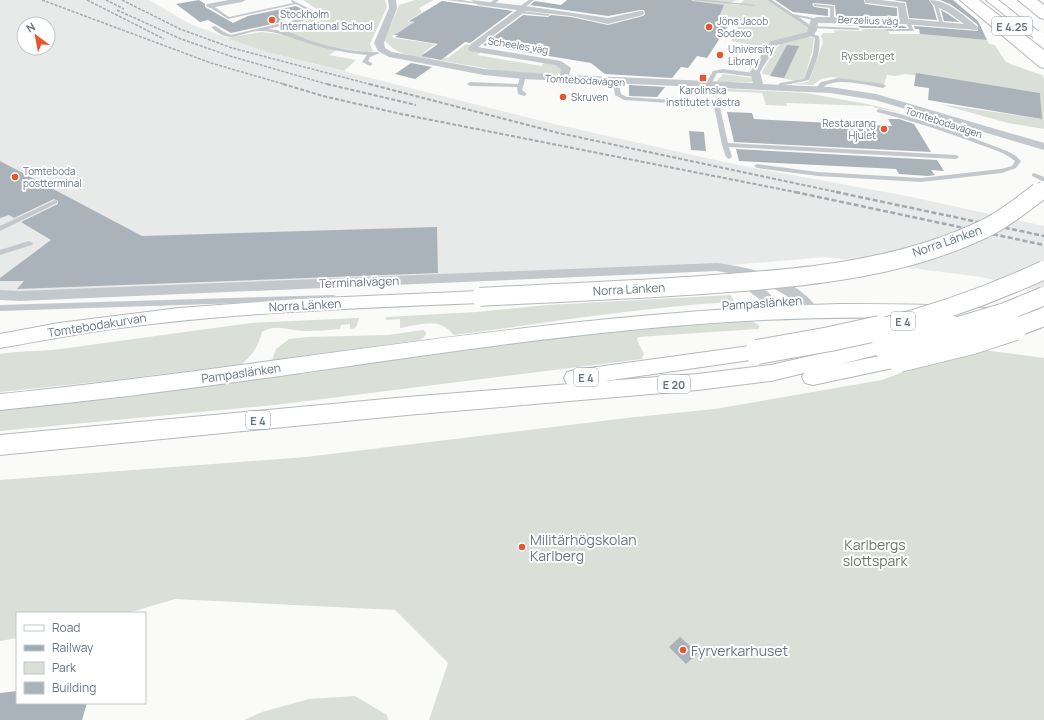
<svg xmlns="http://www.w3.org/2000/svg" width="1044" height="720" viewBox="0 0 1044 720" font-family="Manrope,sans-serif">
  <style>
    .built { fill: #e8e9e9; fill-rule: evenodd }
    .green { fill: #dadfd7 }
    .building { fill: #aab3b9 }
    .lines { fill: none; stroke-linecap: round; stroke-linejoin: round }
    .secondary-casing { stroke: #b3babf; stroke-width: 2 }
    .trunk-casing { stroke: #b4b9bd; stroke-width: 2 }
    .motorway-casing { stroke: #b4b9bd; stroke-width: 2 }
    .service { fill: #c3c8cc; fill-rule: evenodd }
    .minor { fill: #c3c8cc; fill-rule: evenodd }
    .secondary { fill: #fff; fill-rule: evenodd }
    .trunk { fill: #fff; fill-rule: evenodd }
    .motorway { fill: #fff; fill-rule: evenodd }
    .rail-far2 { stroke: #a2aab0; stroke-width: 1.5; stroke-dasharray: 3 1.5; stroke-linecap: butt }
    .rail-far1 { stroke: #a2aab0; stroke-width: 2; stroke-dasharray: 4 2; stroke-linecap: butt }
    .rail { stroke: #a2aab0; stroke-width: 2.5; stroke-dasharray: 5 2.5; stroke-linecap: butt }
    .motorway-bridge-far3-casing { stroke: #b4b9bd; stroke-width: 12; stroke-linecap: butt }
    .motorway-bridge-far2-casing { stroke: #b4b9bd; stroke-width: 16; stroke-linecap: butt }
    .motorway-bridge-far1-casing { stroke: #b4b9bd; stroke-width: 20; stroke-linecap: butt }
    .motorway-bridge-casing { stroke: #b4b9bd; stroke-width: 26; stroke-linecap: butt }
    .motorway-bridge-far3 { stroke: #fff; stroke-width: 12 }
    .motorway-bridge-far2 { stroke: #fff; stroke-width: 14 }
    .motorway-bridge-far1 { stroke: #fff; stroke-width: 18 }
    .motorway-bridge { stroke: #fff; stroke-width: 24 }
    .poi-dot { fill: #e4572e; stroke: #fff; stroke-width: 1.5 }
    .labels { text-anchor: middle; dominant-baseline: central; stroke-width: 4; stroke-linejoin: round; paint-order: stroke }
    .far-poi-label { font-size: 10px; fill: #657683; stroke: #fff; text-anchor: start }
    .far-street-label { font-size: 10px; fill: #657683; stroke: #fff }
    .far-park-label { font-size: 10px; fill: #687a64; stroke: #fff }
    .shield { fill: #fff; stroke: #939fa8; stroke-width: 1 }
    .shield-label { font-size: 11px; font-weight: bold; fill: #657683 }
    .street-label { font-size: 12px; fill: #657683; stroke: #fff }
    .near-poi-label { font-size: 14px; fill: #657683; stroke: #fff; text-anchor: start }
    .near-park-label { font-size: 14px; fill: #687a64; stroke: #fff }
  </style>
  <rect width="100%" height="100%" fill="#fafaf8"/>
  <!-- built -->
  <path class="built" d="M0 0H149L190 24 267 52 554 124 738 165 907 196 1044 226V292L981 277 826 257 624 274 0 297ZM24 24H48V48H24Z"/>
  <!-- green -->
  <g class="green">
    <path d="M303 0H385L387 7 370 44 373 51 367 52 340 48 329 55 356 60 344 71 267 52 227 38 262 32 283 35 292 32 293 27 299 23 326 15Z"/>
    <path d="M415 0H434L419 8 422 12 408 21 451 28 442 35 403 29 392 36 394 38 435 44 423 53 434 56 430 59C413 56 395 55 385 40L399 5Z"/>
    <path d="M663 0H738L731 2V4L739 5 744 0H767L809 29 808 32 772 41 763 52 756 51 758 46 731 41 741 22 715 19Z"/>
    <path d="M863 29H886L890 34H920L987 40 989 44 995 45 1005 61 1010 64 1042 75 1044 79V129L1008 123 940 104 1041 119 1040 93 905 74 896 76 887 75 884 85 832 77 821 79 813 85 793 84 808 82 810 79 823 42 821 36 823 33H835L834 30 861 31Z"/>
    <path d="M806 37 814 38 812 52 804 79 796 81 763 74 762 72 777 47 782 43Z"/>
    <path d="M466 44 473 46 481 52 477 55 541 66 545 62 560 66 563 73 553 75 502 71 437 60 442 57 448 58Z"/>
    <path d="M723 74 752 78 754 82H719L717 81Z"/>
    <path d="M690 87 806 93 872 105 900 112 875 108 873 106 786 103 787 106 766 105 762 93 717 91 719 99 709 93H690Z"/>
    <path d="M731 295 734 302C640 307 547 323 454 335 438 316 421 325 400 328V319L386 320V317L477 312 547 305Z"/>
    <path d="M359 318C357 324 358 329 350 329V324L341 325 340 329C328 330 317 331 305 331 290 331 276 323 262 332 258 347 253 354 242 364L106 381 0 392V354C18 351 35 351 53 350L251 323Z"/>
    <path d="M750 320 760 326 758 329 638 337 637 340 644 354 642 359 275 405 0 431V410L187 389 576 335Z"/>
    <path d="M423 330 426 332V335L420 340 272 360 276 349 289 339 308 337 388 335Z"/>
    <path d="M967 348 1044 358V720H429L448 663 395 610 175 599 128 613H17V638L0 641V480L306 457 635 417 715 409 882 380Z"/>
    <path d="M355 696 387 715 388 720H244L262 712 309 699Z"/>
  </g>
  <!-- building -->
  <g class="building">
    <path d="M199 0 205 4V7L233 23 248 16 296 6 312 14 293 19 282 17 281 22 231 33 208 20 200 22 176 4Z"/>
    <path d="M567 0H691L692 1 724 5 718 19 731 21 707 58 697 56 688 68 681 67 672 78 605 74 591 63 483 45 523 15 548 17 551 15 571 17 608 25 643 16 645 14 644 10H640L608 16 530 5 535 1 561 5Z"/>
    <path d="M775 0H864L865 4 897 8V16H836L835 5 814 3 812 4 814 7 828 9V16L793 12Z"/>
    <path d="M893 0H929L933 6 937 20 909 18 906 2Z"/>
    <path d="M940 0H953L978 21 987 40 920 34 919 29H915L914 26 978 31V25L968 17 950 4Z"/>
    <path d="M442 1 478 6 513 11 470 43 465 42 441 60 421 56 438 44 395 37 398 35H394L415 22 409 21Z"/>
    <path d="M941 10 948 14 959 22 944 21Z"/>
    <path d="M831 25 904 26 907 28H861L858 26Z"/>
    <path d="M787 45 799 46 784 78 770 76Z"/>
    <path d="M411 63 432 67 415 79 395 74Z"/>
    <path d="M916 73 1040 93 1042 119 928 100 929 88 914 86Z"/>
    <path d="M629 85 665 87 657 97 629 96Z"/>
    <path d="M727 112 752 113 754 119 892 126 888 119H899L914 124 931 152 734 142Z"/>
    <path d="M689 131 704 132 706 151 691 150Z"/>
    <path d="M736 149 937 160 944 171 931 170 935 175 928 176 899 174 896 169 739 161Z"/>
    <path d="M0 161 142 236 437 227 438 273 17 289 24 281H0V278L51 240 21 222 58 204V201L54 199 14 218 9 215 0 218Z"/>
    <path d="M680 637 698 653 686 664 669 647Z"/>
    <path d="M17 691V703H87L82 720H0V693Z"/>
  </g>
  <g class="lines">
    <!-- secondary casing -->
    <g class="secondary-casing">
      <path id="secondary" d="M840 304C877 304 915 304 953 306 970 307 988 307 1004 311L1007 316 1004 321 997 323C757 303 517 342 280 376 187 389 94 401 0 410V394C280 366 558 311 840 304Z"/>
    </g>
    <!-- trunk casing -->
    <g class="trunk-casing">
      <g id="trunk">
        <path d="M967 0H979L1044 50V60L1040 59Z"/>
        <path d="M1018 0H1030L1044 11V19L1040 18Z"/>
      </g>
    </g>
    <!-- motorway casing -->
    <g class="motorway-casing">
      <g id="motorway">
        <path d="M960 0H971L1044 58V68L1040 67Z"/>
        <path d="M986 0H998L1043 35 1044 38 1039 40 1035 39Z"/>
        <path d="M1025 0H1037L1044 5V13L1040 12Z"/>
        <path d="M480 291 487 293 490 297 487 301 480 303C360 308 239 312 120 328 80 333 40 341 0 348V334L59 323 179 308 299 299Z"/>
        <path d="M884 339 892 341 895 346 892 351 841 364 899 352 907 355 910 360 907 365 813 385 805 383 802 377 804 373 771 381 698 390 407 415 0 455V435L407 397 570 384H567L564 378 567 372 575 370 757 345 765 347 768 352 765 357 757 359 605 381 698 374 771 365Z"/>
      </g>
    </g>
    <!-- service -->
    <g class="service">
      <path d="M292 0 322 15 295 23 292 27H310L335 22 337 23 310 29H291L289 32C317 45 347 52 378 52L380 53 370 57 368 61 373 64 370 66 362 62 367 55C346 53 326 49 307 43 292 38 279 32 262 31 240 30 233 47 211 27L215 26 226 33 231 35 316 15 296 4 228 19 208 6 212 5 229 17 293 3 291 1ZM289 24 285 31 268 29Z"/>
      <path d="M447 0H461L480 3 478 4Z"/>
      <path d="M494 0H499L492 6H488V4Z"/>
      <path d="M529 0H534L523 9H519V7Z"/>
      <path d="M692 0H709L756 5 754 6Z"/>
      <path d="M767 0H772L793 14 819 19 817 21 799 17 811 26 858 28 860 29 858 30 808 28Z"/>
      <path d="M933 1 937 2 944 26 940 25Z"/>
      <path d="M814 4 834 6V20L830 19V8L814 6Z"/>
      <path d="M521 11 548 14 550 15 548 16 519 13Z"/>
      <path d="M908 21 910 22 914 31H887L885 30 887 29H909L906 22Z"/>
      <path d="M810 33 819 36C822 50 814 67 809 80L785 85 786 88H782L779 84 780 83 804 79 813 54 815 38 808 35V33Z"/>
      <path d="M741 49 766 53 768 54 766 55 739 51V49Z"/>
      <path d="M723 69 755 73 758 75 755 77 723 73H717L710 86H706L705 85 713 71Z"/>
      <path d="M521 75 526 76 522 90 527 94 524 96 518 94 517 87 470 86 467 84 470 82 518 84Z"/>
      <path d="M839 78 883 84 886 86 883 88C865 85 832 75 820 90L815 89 821 82Z"/>
      <path d="M613 80 618 81 621 94 627 97 719 103 728 143 956 155 959 157 956 159 729 147 732 157 729 159 726 157 722 145 714 106 624 100 615 95Z"/>
      <path d="M879 109C923 118 965 135 1007 151L1016 156 1021 161 1016 168 1002 173 921 182 818 176 757 168 754 166 757 164 818 172 921 178 1001 169 1012 166 1015 161C1006 153 992 149 981 145 947 132 913 121 877 112V110Z"/>
      <path d="M1034 173 1044 177V182L1032 176V174Z"/>
      <path d="M55 200 57 201V203L0 231V226Z"/>
      <path d="M29 241 33 243 32 245 0 255V250Z"/>
      <path d="M333 295 336 296 337 298 336 300 0 311V305Z"/>
    </g>
    <!-- minor -->
    <g class="minor">
      <path d="M229 0H246L242 2 210 8 206 6 207 4Z"/>
      <path d="M388 0H396L397 8 384 43 385 48 392 52 484 69 560 75 561 69 555 65 470 51 468 49 471 44 517 10 478 5 471 0 525 6 608 18 640 11H643L644 13 643 15 608 24 571 16 526 11 478 47 561 61 571 68 569 75 753 83 750 72 771 41 807 32 811 19 817 17 899 18 898 7 868 3H865V0H880L905 3 908 19 964 24 949 13 932 4 930 0C948 0 964 16 977 26L978 28 977 30 904 24 818 23 817 30 813 36 777 45 760 72 763 84 830 87 876 94 1044 143V150L875 100 830 93 523 79 484 75 389 57 378 51 374 43 389 8Z"/>
      <path d="M717 263C754 268 798 278 820 312L818 316 812 317 806 316 787 296 764 283 749 278 768 292 788 313 786 317 780 318 774 317 758 298 734 280 732 277 734 274 717 271 20 301 0 300V290L20 291Z"/>
    </g>
    <!-- secondary -->
    <use href="#secondary" class="secondary"/>
    <!-- trunk -->
    <use href="#trunk" class="trunk"/>
    <!-- motorway -->
    <use href="#motorway" class="motorway"/>
    <!-- rail-far2 -->
    <g class="rail-far2">
      <path d="M42 0 211 63 287 85"/>
      <path d="M87 0 164 39"/>
      <path d="M106 0 124 9"/>
      <path d="M122 0 180 29 232 48 373 85"/>
      <path d="M117 10 181 39 230 56 330 85"/>
    </g>
    <!-- rail-far1 -->
    <g class="rail-far1">
      <path d="M283 84 323 96 401 114 800 193"/>
      <path d="M327 84 416 105"/>
      <path d="M369 84 559 133 841 193"/>
    </g>
    <!-- rail -->
    <g class="rail">
      <path d="M795 192 1044 245"/>
      <path d="M836 192 1044 236"/>
    </g>
    <!-- motorway-bridge-far3 casing -->
    <g class="motorway-bridge-far3-casing">
      <path id="motorway-bridge-far3" d="M1039 37 1044 40"/>
    </g>
    <!-- motorway-bridge-far2 casing -->
    <g class="motorway-bridge-far2-casing">
      <path id="motorway-bridge-far2" d="M1037 193 1044 188"/>
    </g>
    <!-- motorway-bridge-far1 casing -->
    <g class="motorway-bridge-far1-casing">
      <g id="motorway-bridge-far1">
        <path d="M480 297C563 292 645 290 728 283 814 277 905 267 984 229 1004 220 1021 205 1039 192"/>
        <path d="M876 329C934 315 990 295 1044 270"/>
        <path d="M948 329 1005 312 1044 296"/>
        <path d="M1012 329 1044 317"/>
      </g>
    </g>
    <!-- motorway-bridge casing -->
    <g class="motorway-bridge-casing">
      <g id="motorway-bridge">
        <path d="M884 346 952 328"/>
        <path d="M757 352 830 339 880 328"/>
        <path d="M899 360 972 342 1015 328"/>
      </g>
    </g>
    <!-- motorway-bridge-far3 -->
    <use href="#motorway-bridge-far3" class="motorway-bridge-far3"/>
    <!-- motorway-bridge-far2 -->
    <use href="#motorway-bridge-far2" class="motorway-bridge-far2"/>
    <!-- motorway-bridge-far1 -->
    <use href="#motorway-bridge-far1" class="motorway-bridge-far1"/>
    <!-- motorway-bridge -->
    <use href="#motorway-bridge" class="motorway-bridge"/>
  </g>
  <!-- markers -->
  <g class="poi-dot">
    <circle cx="272" cy="20" r="4"/>
    <circle cx="709" cy="27" r="4"/>
    <circle cx="720" cy="55" r="4"/>
    <rect x="699" y="74" width="8" height="8" rx="2"/>
    <circle cx="563" cy="97" r="4"/>
    <circle cx="884" cy="129" r="4"/>
    <circle cx="15" cy="177" r="4"/>
    <circle cx="522" cy="547" r="4"/>
    <circle cx="683" cy="650" r="4"/>
  </g>
  <g class="labels">
    <!-- far-poi labels -->
    <g class="far-poi-label">
      <text x="280" y="14">Stockholm<tspan x="280" dy="12">International School</tspan></text>
      <text x="717" y="21">Jöns Jacob<tspan x="717" dy="12">Sodexo</tspan></text>
      <text x="728" y="49">University<tspan x="728" dy="12">Library</tspan></text>
      <text x="703" y="90" text-anchor="middle">Karolinska<tspan x="703" dy="12">institutet västra</tspan></text>
      <text x="571" y="97">Skruven</text>
      <text x="876" y="123" text-anchor="end">Restaurang<tspan x="876" dy="12">Hjulet</tspan></text>
      <text x="23" y="171">Tomteboda<tspan x="23" dy="12">postterminal</tspan></text>
    </g>
    <!-- far-street labels -->
    <g class="far-street-label">
      <text transform="translate(868 20) rotate(2)">Berzelius väg</text>
      <text transform="translate(518 45) rotate(9)">Scheeles väg</text>
      <text transform="translate(585 80) rotate(3)">Tomtebodavägen</text>
      <text transform="translate(944 122) rotate(18)">Tomtebodavägen</text>
    </g>
    <!-- far-park labels -->
    <g class="far-park-label">
      <text x="868" y="56">Ryssberget</text>
    </g>
    <!-- shield labels -->
    <g class="shield">
      <rect x="992" y="17" width="40" height="18" rx="3"/>
      <rect x="891" y="312" width="24" height="18" rx="3"/>
      <rect x="574" y="368" width="24" height="18" rx="3"/>
      <rect x="658" y="375" width="32" height="18" rx="3"/>
      <rect x="246" y="411" width="24" height="18" rx="3"/>
    </g>
    <g class="shield-label">
      <text x="1012" y="26">E 4.25</text>
      <text x="903" y="321">E 4</text>
      <text x="586" y="377">E 4</text>
      <text x="674" y="384">E 20</text>
      <text x="258" y="420">E 4</text>
    </g>
    <!-- street labels -->
    <g class="street-label">
      <text transform="translate(947 241) rotate(-19)">Norra Länken</text>
      <text transform="translate(359 282) rotate(-2)">Terminalvägen</text>
      <text transform="translate(629 289) rotate(-3)">Norra Länken</text>
      <text transform="translate(762 303) rotate(-4)">Pampaslänken</text>
      <text transform="translate(305 305) rotate(-3)">Norra Länken</text>
      <text transform="translate(97 325) rotate(-9)">Tomtebodakurvan</text>
      <text transform="translate(241 373) rotate(-8)">Pampaslänken</text>
    </g>
    <!-- near-poi labels -->
    <g class="near-poi-label">
      <text x="530" y="539">Militärhögskolan<tspan x="530" dy="16">Karlberg</tspan></text>
      <text x="691" y="650">Fyrverkarhuset</text>
    </g>
    <!-- near-park labels -->
    <g class="near-park-label">
      <text x="875" y="544">Karlbergs<tspan x="875" dy="16">slottspark</tspan></text>
    </g>
  </g>
  <!-- legend -->
  <rect x="16" y="612" width="130" height="92" fill="#ffffff" stroke="#c1c8cd"/>
  <rect x="24" y="625" width="20" height="6" fill="#ffffff" stroke="#c1c8cd"/>
  <text x="52" y="632" font-size="12" fill="#657683">Road</text>
  <rect x="24" y="645" width="20" height="6" fill="#a2aab0" stroke="#c1c8cd"/>
  <text x="52" y="652" font-size="12" fill="#657683">Railway</text>
  <rect x="24" y="662" width="20" height="12" fill="#dadfd7" stroke="#c1c8cd"/>
  <text x="52" y="672" font-size="12" fill="#657683">Park</text>
  <rect x="24" y="682" width="20" height="12" fill="#aab3b9" stroke="#c1c8cd"/>
  <text x="52" y="692" font-size="12" fill="#657683">Building</text>
  <!-- north arrow -->
  <g transform="translate(36 36) rotate(328)"><circle r="19" fill="#ffffff" stroke="#c1c8cd"/>
  <path d="M0-3L7 15L0 10L-7 15Z" fill="#e4572e"/>
  <text y="-6" font-size="11" font-weight="bold" text-anchor="middle" fill="#657683">N</text>
  </g>
</svg>
